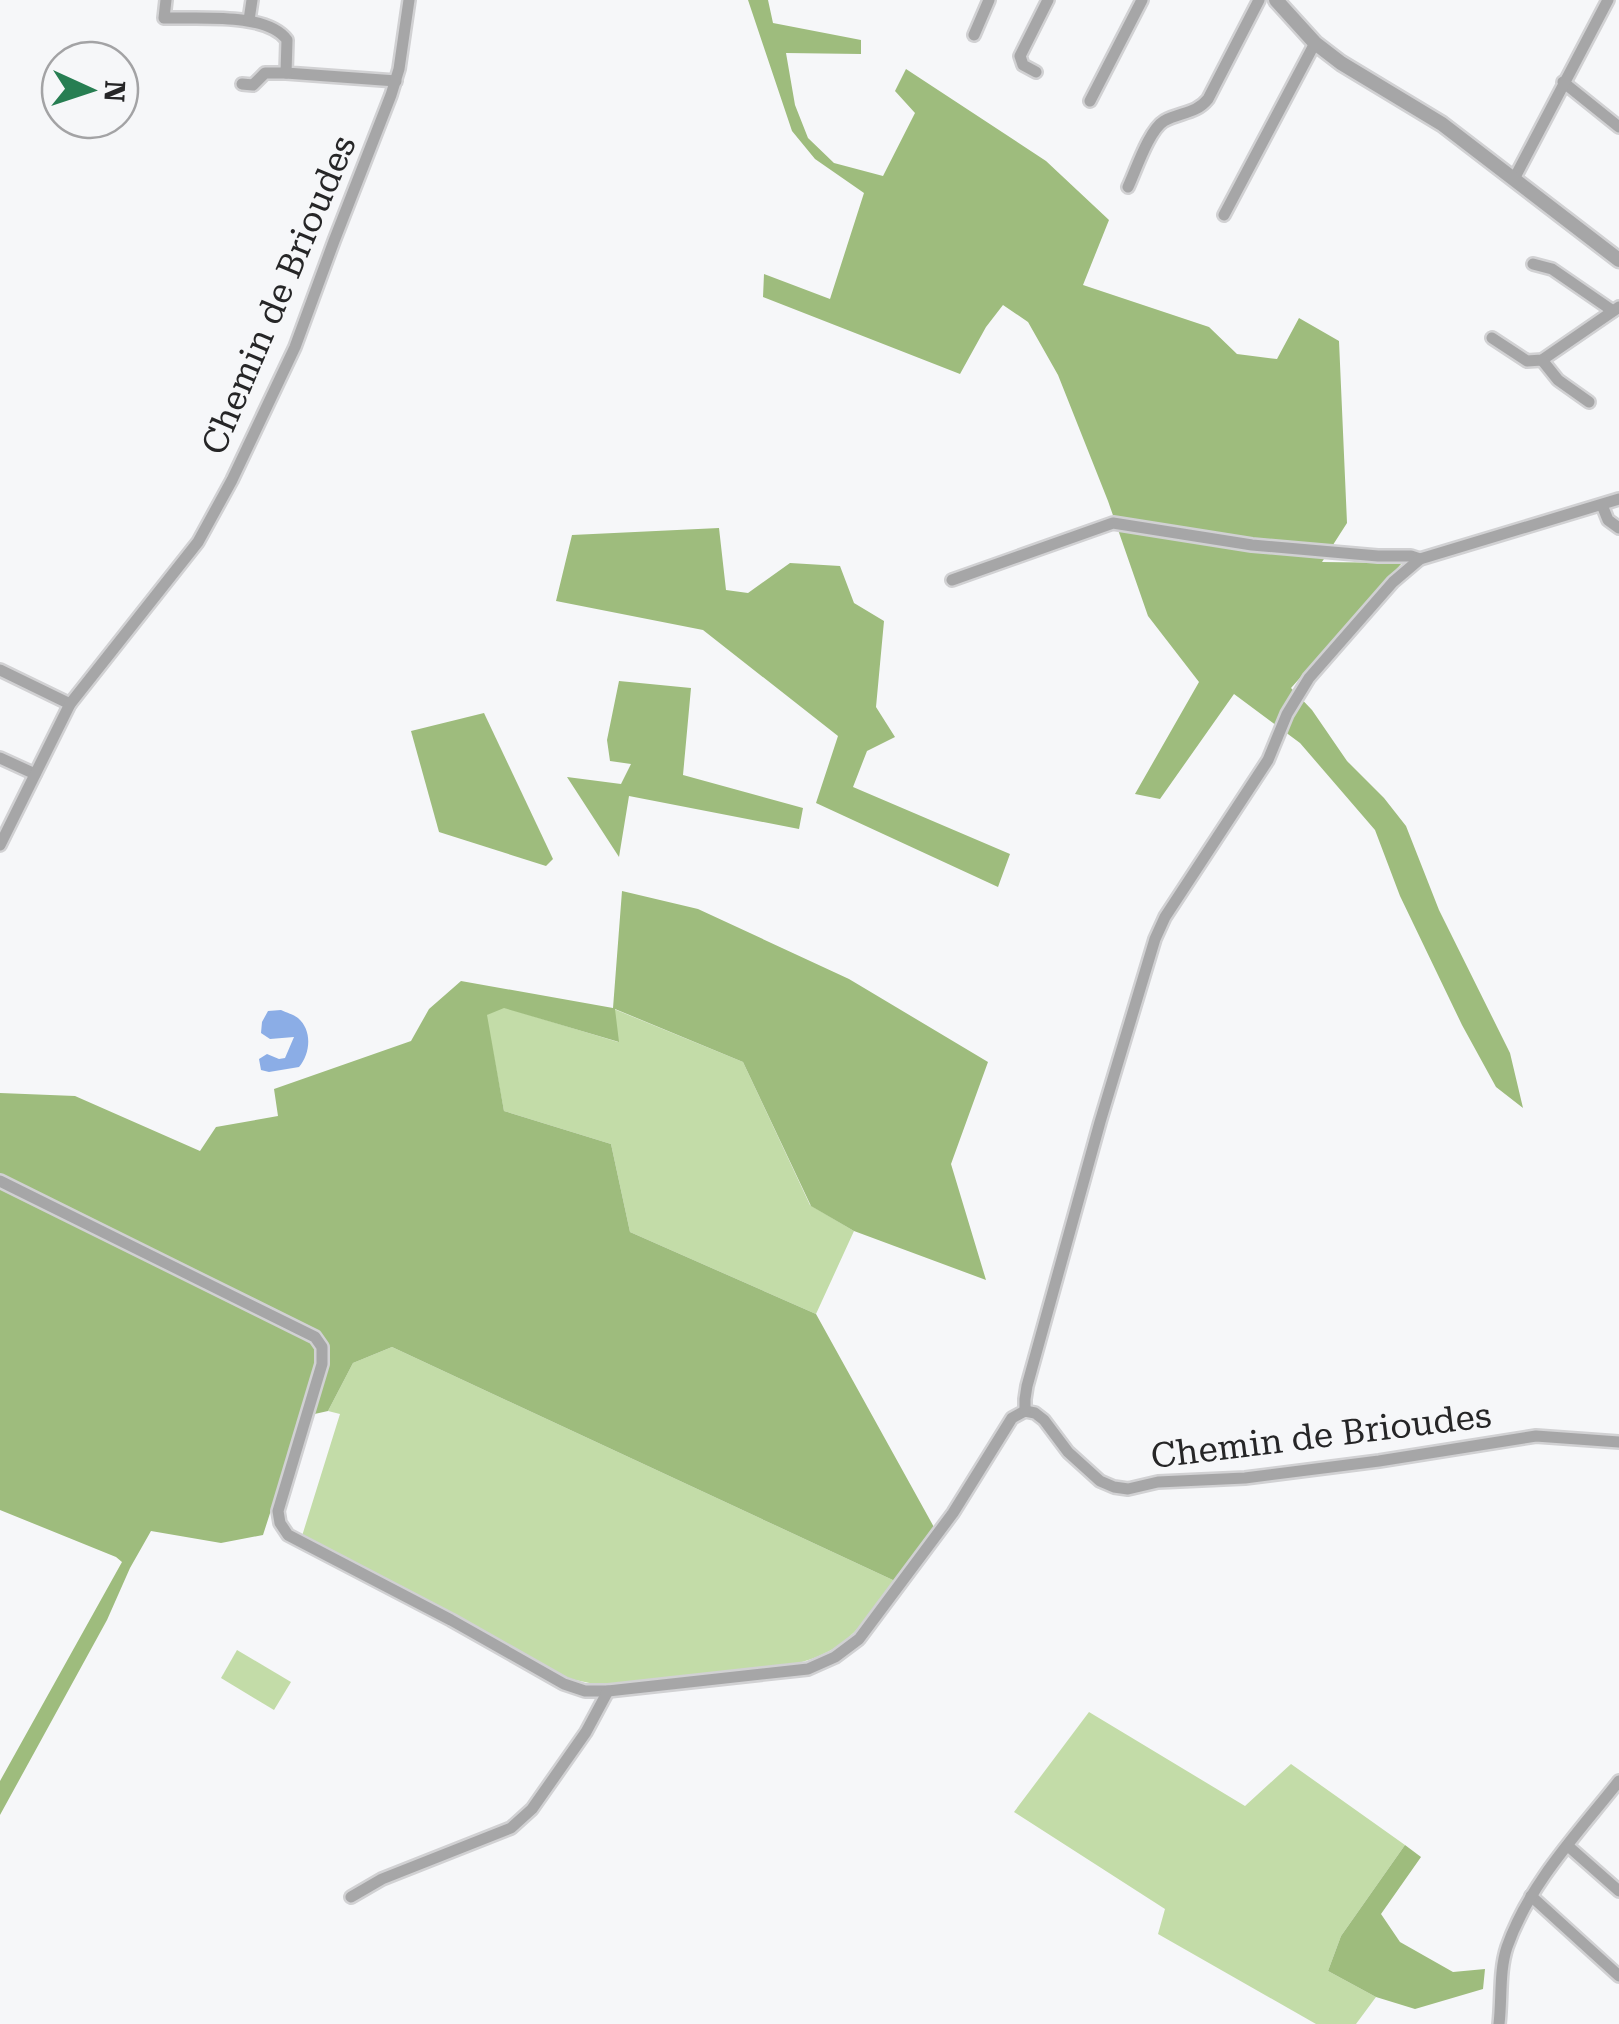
<svg xmlns="http://www.w3.org/2000/svg" width="1619" height="2024" viewBox="0 0 1619 2024" font-family="'Roboto Serif',serif">
  <style>
    .green { fill: #c3dca8 }
    .forest { fill: #9ebc7d }
    .water { fill: #8bade6 }
    .lines { fill: none; stroke-linecap: round; stroke-linejoin: round }
    .minor-casing { stroke: #d1d1d3; stroke-width: 16 }
    .tertiary-casing { stroke: #d1d1d3; stroke-width: 19 }
    .minor { stroke: #a6a6a7; stroke-width: 11 }
    .tertiary { stroke: #a6a6a7; stroke-width: 14 }
    .labels { text-anchor: middle; dominant-baseline: central; stroke-width: 9; stroke-linejoin: round; paint-order: stroke }
    .street-label { font-size: 35px; fill: #262627; stroke: #f6f7f9 }
  </style>
  <rect width="100%" height="100%" fill="#f6f7f9"/>
  <!-- green -->
  <g class="green">
    <path d="M503 1007 618 1042 614 1009 743 1062 810 1205 854 1231 816 1314 630 1232 611 1144 504 1111 486 1015Z"/>
    <path d="M392 1347 895 1581C858 1630 846 1654 782 1667L599 1685 566 1678 466 1621 302 1536 340 1414 328 1411 353 1363Z"/>
    <path d="M237 1650 291 1682 274 1710 221 1678Z"/>
    <path d="M1089 1712 1245 1806 1291 1764 1405 1845 1341 1936 1328 1971 1376 1997 1356 2024H1316L1158 1934 1165 1909 1014 1812Z"/>
  </g>
  <!-- forest -->
  <g class="forest">
    <path d="M748 0H768L773 23 861 40V54L786 53 795 105 808 138 834 163 883 176 915 113 895 91 906 69 1046 161 1109 220 1083 285 1209 327 1237 354 1277 359 1299 318 1339 341 1347 523 1322 562 1402 563 1291 688 1312 710 1347 761 1384 798 1406 826 1439 910 1510 1053 1523 1108 1496 1087 1462 1025 1400 896 1375 830 1300 743 1234 694 1160 799 1135 794 1199 682 1148 616 1108 501 1058 375 1028 322 1003 305 986 327 960 374 763 297 764 274 830 299 864 193 815 159 792 131Z"/>
    <path d="M719 528 726 590 748 593 790 563 840 566 854 603 884 621 876 707 895 737 867 751 853 787 1010 854 998 887 816 803 838 736 703 630 556 601 572 535Z"/>
    <path d="M619 681 691 688 683 775 803 808 799 829 629 796 619 857 567 777 621 784 631 764 610 761 607 740Z"/>
    <path d="M484 713 553 859 546 866 439 832 411 731Z"/>
    <path d="M622 891 698 909 849 979 988 1062 951 1164 986 1280 854 1231 811 1206 743 1062 615 1009 619 1042 504 1008 487 1015 504 1111 611 1144 630 1232 816 1314 935 1529 895 1581 392 1347 353 1363 328 1411 301 1417 263 1535 221 1543 151 1531 130 1568 107 1620 0 1815V1781L122 1562 116 1557 0 1510V1093L75 1096 200 1151 216 1127 278 1116 274 1089 411 1041 429 1009 461 981 613 1008Z"/>
    <path d="M1405 1845 1421 1857 1381 1914 1400 1942 1453 1972 1485 1969 1483 1989 1415 2009 1376 1997 1328 1971 1341 1936Z"/>
  </g>
  <!-- water -->
  <path class="water" d="M281 1010C287 1013 293 1014 298 1018 313 1031 310 1054 299 1067L269 1072 261 1070 259 1059 267 1054 279 1059 285 1058 294 1037 270 1039 261 1033 262 1022 268 1011Z"/>
  <g class="lines">
    <!-- minor casing -->
    <g class="minor-casing">
      <g id="minor">
        <path d="M166 0 164 18C197 19 267 12 287 40L286 73 396 81"/>
        <path d="M249 20 252 0"/>
        <path d="M974 35 989 0"/>
        <path d="M1036 72 1023 65 1020 56 1048 0"/>
        <path d="M1563 82 1619 127"/>
        <path d="M242 84 253 85 265 73H286"/>
        <path d="M1090 101 1142 0"/>
        <path d="M1514 179 1608 0"/>
        <path d="M1128 187C1136 170 1149 130 1164 121 1180 112 1196 114 1208 99L1259 0"/>
        <path d="M1224 215 1315 43"/>
        <path d="M1533 264 1552 269 1613 311"/>
        <path d="M1492 338 1527 361 1542 360 1619 307"/>
        <path d="M1542 360 1558 380 1589 402"/>
        <path d="M1602 505 1608 520 1619 528"/>
        <path d="M952 580 1113 523 1252 545 1378 556H1411L1420 559"/>
        <path d="M0 670 70 704"/>
        <path d="M0 758 35 774"/>
        <path d="M0 845 70 704 198 542 232 480 295 347 334 241 391 95 399 69 409 0"/>
        <path d="M0 1181 315 1337 322 1347V1364L278 1511 280 1523 288 1535 451 1620 564 1684 585 1691H608L808 1669 835 1657 859 1639 953 1513 1012 1418 1025 1411 1035 1413 1044 1420 1068 1452 1100 1481 1114 1487 1128 1489 1158 1482 1245 1478 1379 1461 1536 1436 1619 1442"/>
        <path d="M1025 1411V1399L1027 1386 1100 1122 1155 939 1165 917 1268 760 1287 714 1309 678 1393 582 1420 559 1619 499"/>
        <path d="M1568 1846 1619 1891"/>
        <path d="M1531 1896 1619 1976"/>
        <path d="M351 1897 382 1879 511 1828 532 1809 586 1732 608 1691"/>
        <path d="M1499 2024C1502 1999 1499 1971 1507 1947 1529 1884 1578 1833 1619 1781"/>
      </g>
    </g>
    <!-- tertiary casing -->
    <g class="tertiary-casing">
      <path id="tertiary" d="M1276 0 1315 43 1341 63 1442 124 1619 260"/>
    </g>
    <!-- minor -->
    <use href="#minor" class="minor"/>
    <!-- tertiary -->
    <use href="#tertiary" class="tertiary"/>
  </g>
  <g class="labels">
    <!-- street labels -->
    <g class="street-label">
      <text transform="translate(279 295) rotate(-67)">Chemin de Brioudes</text>
      <text transform="translate(1321 1436) rotate(-7)">Chemin de Brioudes</text>
    </g>
  </g>
  <!-- north arrow -->
  <g transform="translate(90 90) rotate(93)"><circle r="48" fill="#f6f7f9" stroke="#a3a3a5" stroke-width="2.5"/>
  <path d="M0-8L18 38L0 25L-18 38Z" fill="#277e52"/>
  <text y="-15" font-size="28" font-weight="bold" text-anchor="middle" fill="#262627">N</text>
  </g>
</svg>
